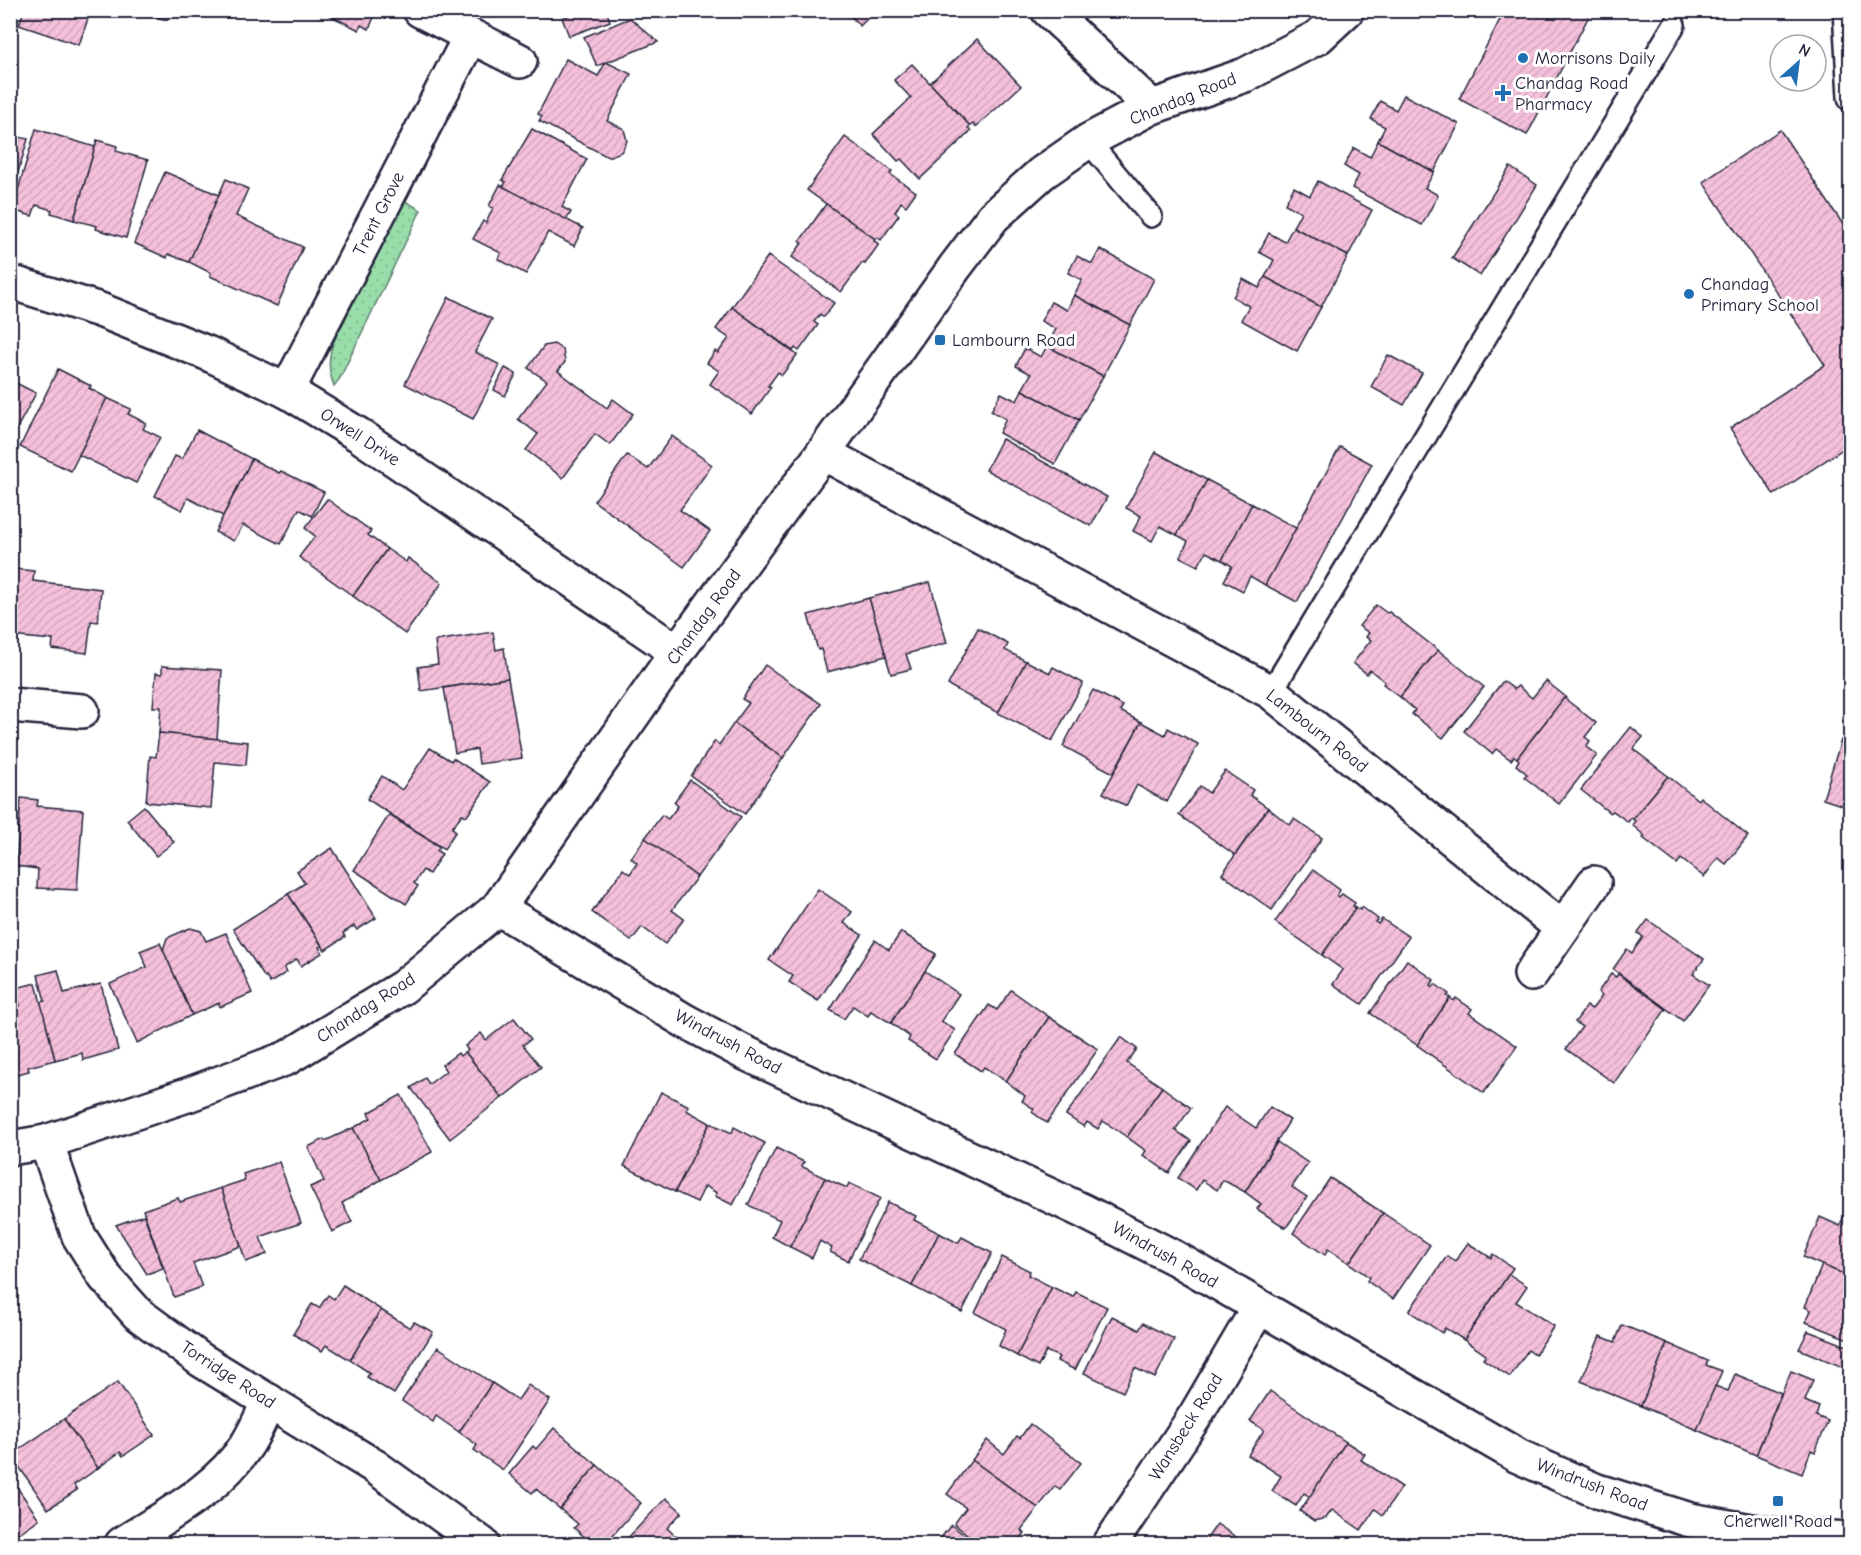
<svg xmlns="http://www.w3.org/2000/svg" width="1861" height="1555" viewBox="0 0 1861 1555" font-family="'Comic Neue',sans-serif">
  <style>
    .grass { fill: url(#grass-dots); stroke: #5e8072; stroke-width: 1.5 }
    .building { fill: url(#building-hatch); stroke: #22223b; stroke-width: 1.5 }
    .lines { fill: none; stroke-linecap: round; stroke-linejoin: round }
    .service-casing { stroke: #22223b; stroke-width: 26 }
    .minor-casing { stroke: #22223b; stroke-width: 38 }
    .service { stroke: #fff; stroke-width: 21 }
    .minor { stroke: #fff; stroke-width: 33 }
    .poi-dot { fill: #1f6fb2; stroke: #fff; stroke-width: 2 }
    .labels { text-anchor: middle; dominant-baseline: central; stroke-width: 6; stroke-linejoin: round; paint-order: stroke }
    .poi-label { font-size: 18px; fill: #22223b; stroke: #fff; text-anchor: start }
    .street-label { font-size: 18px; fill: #22223b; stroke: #fff }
  </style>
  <defs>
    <pattern id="grass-dots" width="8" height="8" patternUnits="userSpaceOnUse" patternTransform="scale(1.5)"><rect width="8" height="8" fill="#99deaa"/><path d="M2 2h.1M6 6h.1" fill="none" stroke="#84be93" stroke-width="1.8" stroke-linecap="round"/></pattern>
    <pattern id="building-hatch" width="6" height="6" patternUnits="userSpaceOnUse" patternTransform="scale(1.5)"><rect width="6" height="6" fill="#f5c0da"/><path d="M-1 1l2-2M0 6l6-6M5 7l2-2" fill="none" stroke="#d2a5bc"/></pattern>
  </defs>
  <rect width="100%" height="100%" fill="#fff"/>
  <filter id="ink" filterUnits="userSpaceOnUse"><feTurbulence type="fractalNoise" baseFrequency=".0167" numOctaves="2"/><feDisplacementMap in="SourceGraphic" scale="12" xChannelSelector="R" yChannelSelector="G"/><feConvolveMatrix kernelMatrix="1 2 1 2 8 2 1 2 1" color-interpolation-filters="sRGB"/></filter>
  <g filter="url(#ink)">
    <!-- grass -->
    <path class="grass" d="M405 201 421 210 340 378 334 386C328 370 328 359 333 343Z"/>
    <!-- building -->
    <g class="building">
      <path d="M24 10H91L79 45 19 25Z"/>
      <path d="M133 10H170L167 20Z"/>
      <path d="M319 10H377L369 29 361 25 359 30Z"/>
      <path d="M537 10H555L551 17Z"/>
      <path d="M581 10H606L610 21 569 36 562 18Z"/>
      <path d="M845 10H876L860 26Z"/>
      <path d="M1505 10H1592L1527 135 1459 99Z"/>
      <path d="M630 18 658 42 597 66 584 37Z"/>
      <path d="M977 39 1021 86 976 127 973 124 970 126 930 83Z"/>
      <path d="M566 59 598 76 606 62 631 74 607 121 624 129 627 141 621 152 608 157 539 121 542 116 538 114Z"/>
      <path d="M912 64 970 126 968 128 971 131 920 179 901 159 898 161 873 134 911 98 894 80Z"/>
      <path d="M1404 95 1459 124 1434 172 1378 141 1385 127 1371 119 1380 101 1396 110Z"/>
      <path d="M36 129 95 147 74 220 51 213 52 210 36 205 32 216 12 210Z"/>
      <path d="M532 129 587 159 562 207 571 212 566 220 503 187 506 182 502 180Z"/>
      <path d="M1780 130 1850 235V444L1774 495 1730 428 1825 365 1703 182Z"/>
      <path d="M10 135 28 139 10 199Z"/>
      <path d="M845 137 892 171 890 174 916 192 906 206 901 202 895 212 899 215 881 240 877 237 875 239 807 190Z"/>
      <path d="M97 140 117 146 116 151 148 160 126 238 96 229 97 226 74 220Z"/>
      <path d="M1378 141 1434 172 1425 188 1438 195 1422 225 1352 188 1359 175 1344 166 1354 148 1370 157Z"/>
      <path d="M1510 167 1537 185 1480 276 1452 258Z"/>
      <path d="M165 172 219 195 189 262 168 254 167 258 134 243Z"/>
      <path d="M226 179 248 189 236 216 303 247 277 306 210 276 211 273 189 262Z"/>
      <path d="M1318 181 1372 210 1348 256 1293 227 1301 212 1285 204 1294 187 1310 196Z"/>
      <path d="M500 185 583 228 574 246 548 232 526 274 498 259 501 253 473 239 483 221 486 223 493 208 489 206Z"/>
      <path d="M826 204 875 239 874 241 879 244 865 264 862 263 841 292 792 257 802 243 800 241Z"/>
      <path d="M1293 227 1348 256 1321 307 1265 277 1274 260 1259 252 1269 233 1285 242Z"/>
      <path d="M1100 249 1154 279 1130 325 1074 295 1082 280 1068 273 1077 256 1092 264Z"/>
      <path d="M768 256 834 303 824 317 820 314 814 322 818 325 799 351 795 348 793 351 732 307Z"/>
      <path d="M1265 277 1321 307 1297 351 1241 320 1249 306 1233 297 1243 279 1259 288Z"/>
      <path d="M1074 295 1130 325 1103 376 1047 346 1056 329 1041 321 1051 302 1067 310Z"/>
      <path d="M449 297 492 319 475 352 500 365 473 419 405 384Z"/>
      <path d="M732 307 797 355 782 375 778 372 768 386 771 387 752 414 710 384 719 371 707 363 715 351 718 353 729 338 716 329Z"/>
      <path d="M554 344 563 350 565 362 558 371 607 408 613 399 633 414 610 445 595 434 563 478 526 450 538 434 518 419 547 381 528 368 544 346Z"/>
      <path d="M1047 346 1103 376 1079 420 1022 390 1031 374 1016 366 1025 348 1041 357Z"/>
      <path d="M1388 355 1422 373 1404 405 1371 387Z"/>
      <path d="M505 368 516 374 505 396 494 390Z"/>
      <path d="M58 369 91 386 89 388 107 398 71 471 20 447Z"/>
      <path d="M10 380 36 393 10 441Z"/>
      <path d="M1022 390 1079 420 1055 464 999 433 1006 419 991 411 1001 393 1017 401Z"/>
      <path d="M107 398 131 409 128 414 146 423 143 429 160 437 136 483 79 455Z"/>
      <path d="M197 430 252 459 223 516 188 498 182 510 155 496 175 456 182 459Z"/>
      <path d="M672 436 712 465 680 510 710 531 684 567 594 501 627 455 648 469Z"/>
      <path d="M1002 439 1107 497 1091 526 986 470Z"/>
      <path d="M1340 447 1372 464 1297 602 1265 585Z"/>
      <path d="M1156 452 1207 480 1177 535 1160 526 1152 541 1133 531 1141 516 1126 508Z"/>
      <path d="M252 459 279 473 281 471 324 492 312 516 299 509 281 544 243 525 234 541 215 532Z"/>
      <path d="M1207 480 1252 504 1222 560 1206 552 1198 566 1180 557 1188 541 1177 535Z"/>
      <path d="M327 499 371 531 368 535 387 549 353 596 299 557 315 536 305 528Z"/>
      <path d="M1252 504 1296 528 1265 585 1250 576 1243 591 1224 581 1232 566 1222 560Z"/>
      <path d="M387 549 406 562 408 558 442 583 405 634 353 596Z"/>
      <path d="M13 569 34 571 33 581 101 589 98 622 91 621 87 653 52 649 53 640 10 636V594Z"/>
      <path d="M930 582 947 643 906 654 911 669 891 674 869 598Z"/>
      <path d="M869 598 886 656 827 672 821 649 818 650 808 615Z"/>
      <path d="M1376 605 1387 613 1389 612 1438 650 1400 697 1383 684 1385 682 1370 670 1367 674 1353 663 1371 640 1366 637 1369 633 1359 626Z"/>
      <path d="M978 628 1008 644 1005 650 1026 661 998 713 948 685Z"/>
      <path d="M493 632 496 650 504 648 508 678 421 691 418 667 438 664 435 641Z"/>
      <path d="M1438 650 1484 687 1443 738 1412 714 1415 710 1400 697Z"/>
      <path d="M1026 661 1050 673 1053 667 1083 683 1052 741 998 713Z"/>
      <path d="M765 665 821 704 783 758 734 723 749 703 742 699Z"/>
      <path d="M162 666 222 670 217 739 159 733 161 707H153L156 673 162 674Z"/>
      <path d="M508 678 522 758 479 764 477 749 455 753 444 688Z"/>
      <path d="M1503 681 1514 689 1518 686 1532 698 1546 681 1566 697 1564 698 1517 758 1514 756 1511 760 1496 749 1492 754 1464 731Z"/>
      <path d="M1093 690 1123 706 1120 711 1141 722 1113 773 1063 746Z"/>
      <path d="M1564 698 1596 723 1585 737 1590 741 1586 747 1597 755 1559 804 1524 777 1527 774 1516 765 1519 760 1517 758Z"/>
      <path d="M1141 722 1165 735 1168 728 1198 744 1167 802 1137 785 1126 806 1103 793Z"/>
      <path d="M734 723 783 758 745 814 691 776 715 741 719 745Z"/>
      <path d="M1631 727 1643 737 1633 749 1668 776 1633 819 1631 818 1628 822 1613 811 1610 813 1581 790Z"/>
      <path d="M159 733 248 742 246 765 215 762 211 808 146 802 150 756 156 757Z"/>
      <path d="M1841 740 1850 743V808L1823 799Z"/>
      <path d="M430 748 451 761 453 758 490 782 467 816 462 814 452 828 456 831 444 849 367 799 382 776 402 790Z"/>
      <path d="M1225 771 1253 790 1250 795 1268 808 1235 855 1179 815 1200 786 1209 793Z"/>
      <path d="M1668 776 1698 800 1700 797 1748 836 1726 864 1718 858 1704 877 1681 859 1677 864 1643 838 1645 836 1632 825 1635 821 1633 819Z"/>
      <path d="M690 780 741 817 697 877 645 838 662 815 668 819 678 806 674 802Z"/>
      <path d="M21 798 38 800 37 806 83 810 77 890 37 888 38 869 16 866Z"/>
      <path d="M144 806 174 842 156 856 127 820Z"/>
      <path d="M1268 808 1290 825 1294 819 1322 838 1272 910 1222 874Z"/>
      <path d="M389 815 440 847 437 851 442 854 429 874 423 870 414 883 418 886 406 904 354 870Z"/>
      <path d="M645 838 697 877 672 910 684 919 665 944 642 927 631 941 592 912 623 869 630 874 637 863 631 858Z"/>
      <path d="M332 848 376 918 357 930 354 926 343 933 345 937 325 950 288 894 305 883 297 871Z"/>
      <path d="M1313 870 1340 890 1337 895 1339 897 1342 894 1355 903 1353 906 1356 907 1322 955 1275 922Z"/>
      <path d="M818 889 852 912 844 923 862 935 818 1001 789 982 793 976 769 960Z"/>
      <path d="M288 894 322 946 319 947 322 953 301 966 297 959 284 968 287 972 270 983 266 977 265 978 233 929Z"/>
      <path d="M1356 907 1360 910 1362 907 1378 919 1375 922 1378 924 1382 919 1409 937 1362 1004 1333 984 1343 970 1322 955Z"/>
      <path d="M1648 920 1704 959 1693 974 1709 985 1683 1021 1613 969 1627 949 1632 953 1643 937 1638 933Z"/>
      <path d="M190 928 201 931 206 941 226 933 252 993 220 1007 219 1003 192 1015 163 950 167 938Z"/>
      <path d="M901 932 936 954 891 1023 871 1011 868 1016 853 1006 844 1019 830 1010 875 940 889 950Z"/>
      <path d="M160 943 192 1015 137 1043 110 984 147 967 140 951Z"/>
      <path d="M1407 960 1434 980 1431 985 1433 987 1435 984 1449 994 1447 996 1450 998 1417 1045 1370 1013Z"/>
      <path d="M58 970 64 993 101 984 118 1050 83 1060 82 1053 55 1060 40 1002 45 1001 38 975Z"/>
      <path d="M925 971 959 994 941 1021 955 1030 936 1059 908 1041 910 1037 891 1023Z"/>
      <path d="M1611 974 1616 977 1618 974 1666 1009 1614 1083 1566 1049 1582 1027 1575 1022 1587 1006 1592 1009 1602 996 1598 992Z"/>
      <path d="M36 983 55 1060 28 1067 29 1071 10 1076V1008L20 1006 16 988Z"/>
      <path d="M1011 990 1049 1017 1006 1081 984 1067 981 1071 955 1054 989 1005 997 1010Z"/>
      <path d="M1450 998 1454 1001 1456 998 1472 1009 1469 1013 1517 1046 1484 1093 1417 1045Z"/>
      <path d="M1049 1017 1098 1049 1047 1123 1032 1112 1034 1109 1022 1101 1025 1096 1006 1081Z"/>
      <path d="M514 1018 531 1039 523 1045 541 1067 502 1098 465 1052 468 1050 465 1046 481 1033 486 1040Z"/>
      <path d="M1121 1037 1137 1049 1127 1063 1162 1087 1127 1137 1103 1121 1098 1129 1087 1122 1084 1127 1066 1115Z"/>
      <path d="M465 1052 502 1098 450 1139 411 1088 425 1078 429 1084 446 1071 442 1065 458 1053 460 1056Z"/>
      <path d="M1162 1087 1191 1108 1175 1130 1191 1141 1169 1173 1143 1155 1146 1151 1127 1137Z"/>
      <path d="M661 1092 689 1106 686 1110 710 1123 675 1192 624 1166Z"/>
      <path d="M401 1095 432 1152 381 1180 353 1128 371 1118 368 1113Z"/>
      <path d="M1225 1107 1256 1128 1270 1107 1290 1120 1245 1192 1223 1180 1217 1190 1202 1180 1196 1190 1178 1178Z"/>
      <path d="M710 1123 732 1133 734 1127 765 1143 733 1205 715 1196 717 1193 705 1186 697 1202 675 1192Z"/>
      <path d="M353 1128 381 1180 342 1203 352 1222 332 1232 310 1187 324 1181 308 1147 324 1139 325 1141Z"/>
      <path d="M1277 1142 1308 1163 1292 1187 1307 1197 1286 1228 1257 1209 1261 1204 1245 1192Z"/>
      <path d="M776 1148 804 1162 801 1166 825 1178 790 1247 772 1237 780 1220 748 1205Z"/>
      <path d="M279 1162 301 1223 260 1237 267 1254 246 1262 221 1188 245 1180 243 1174Z"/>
      <path d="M825 1178 847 1188 849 1183 880 1198 848 1261 830 1252 832 1248 820 1241 812 1258 790 1247Z"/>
      <path d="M1330 1178 1383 1213 1349 1263 1328 1249 1325 1255 1293 1233Z"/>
      <path d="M221 1188 241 1246 193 1263 202 1287 174 1297 143 1210 178 1198 180 1202Z"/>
      <path d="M888 1202 916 1216 914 1220 939 1233 912 1286 859 1259Z"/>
      <path d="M1847 1208 1850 1210V1277L1803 1257 1820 1217 1840 1226Z"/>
      <path d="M1383 1213 1430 1245 1393 1299 1367 1281 1369 1277 1349 1263Z"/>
      <path d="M144 1215 163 1268 147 1274 116 1225Z"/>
      <path d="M939 1233 958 1243 962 1237 992 1253 962 1312 912 1286Z"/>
      <path d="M1468 1243 1491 1258 1493 1254 1513 1268 1464 1340 1445 1328 1442 1333 1409 1311 1447 1256 1455 1261Z"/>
      <path d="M1002 1257 1030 1271 1028 1275 1052 1287 1017 1356 999 1346 1006 1329 975 1313Z"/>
      <path d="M1822 1265 1850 1277V1340L1806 1322 1811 1310 1805 1307Z"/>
      <path d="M1509 1274 1527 1286 1516 1302 1554 1326 1535 1355 1528 1350 1510 1377 1483 1359 1486 1355 1464 1340Z"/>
      <path d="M343 1285 381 1310 350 1360 326 1345 322 1351 293 1334 312 1304 319 1308 328 1295 334 1299Z"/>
      <path d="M1052 1287 1073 1297 1076 1292 1107 1307 1075 1370 1057 1361 1059 1357 1046 1351 1038 1367 1017 1356Z"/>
      <path d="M381 1310 410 1328 414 1322 433 1332 394 1394 367 1377 370 1373 350 1360Z"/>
      <path d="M1112 1316 1139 1330 1143 1323 1174 1339 1155 1378 1135 1368 1123 1392 1084 1373Z"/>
      <path d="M1622 1325 1667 1343 1641 1406 1581 1381 1600 1336 1615 1342Z"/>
      <path d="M1808 1331 1850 1347V1370L1799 1349Z"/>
      <path d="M1667 1343 1708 1361 1706 1365 1722 1371 1697 1430 1641 1406Z"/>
      <path d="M438 1347 492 1383 459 1432 436 1416 433 1422 402 1401Z"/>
      <path d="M1791 1371 1813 1380 1805 1401 1819 1407 1816 1416 1828 1421 1815 1452 1811 1450 1802 1474 1756 1455Z"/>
      <path d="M1735 1374 1781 1393 1756 1455 1697 1430 1715 1386 1728 1391Z"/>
      <path d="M118 1382 154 1435 123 1456 120 1452 98 1468 64 1419Z"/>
      <path d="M492 1383 518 1400 528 1385 550 1400 503 1470 474 1450 477 1445 459 1432Z"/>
      <path d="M1270 1391 1346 1442 1310 1497 1304 1493 1296 1506 1272 1491 1281 1476 1248 1455 1264 1430 1250 1421Z"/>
      <path d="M64 1419 98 1468 74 1485 77 1490 48 1509 11 1455Z"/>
      <path d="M1030 1424 1081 1463 1060 1490 1055 1486 1038 1508 972 1460 987 1440 1004 1454 1017 1436 1020 1438Z"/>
      <path d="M554 1428 597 1465 560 1509 536 1489 532 1493 509 1474 533 1446 536 1449Z"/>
      <path d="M1346 1442 1365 1454 1361 1460 1402 1487 1383 1515 1375 1509 1361 1530 1332 1510 1326 1518 1314 1521 1300 1511Z"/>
      <path d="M972 1460 1038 1508 1021 1530 1025 1533 1017 1544H980L954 1524 966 1508 947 1494Z"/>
      <path d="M597 1465 641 1503 605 1544H593L574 1528 578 1524 560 1509Z"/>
      <path d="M10 1477 39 1519 12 1538 10 1536Z"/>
      <path d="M666 1498 682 1512 667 1528 684 1544H622Z"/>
      <path d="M1217 1524 1246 1544H1203Z"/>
      <path d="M951 1525 977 1544H936Z"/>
    </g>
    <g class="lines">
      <!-- service casing -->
      <g class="service-casing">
        <g id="service">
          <path d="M1844 10 1849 97 1850 100"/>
          <path d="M1088 141 1151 216"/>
          <path d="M1271 692 1674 25"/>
        </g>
      </g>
      <!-- minor casing -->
      <g class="minor-casing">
        <g id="minor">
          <path d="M420 10 520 61"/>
          <path d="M1048 10 1152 107"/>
          <path d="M10 282 100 310 207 353 287 391 359 435 677 652"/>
          <path d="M287 391 470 37"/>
          <path d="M823 453 1271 692 1562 928"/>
          <path d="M10 705 82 711"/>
          <path d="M498 908 685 1021 743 1052 1083 1211 1175 1258 1518 1456 1597 1491 1690 1520 1774 1535 1850 1539"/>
          <path d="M1531 974 1594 883"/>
          <path d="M46 1142 79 1236 105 1277 138 1314 201 1360 374 1466 482 1544"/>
          <path d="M10 1148 46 1142 190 1094 287 1058 403 987 498 908 677 652 823 453 955 267 993 217 1042 173 1088 141 1152 107 1245 75 1318 37 1347 10"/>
          <path d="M122 1544C166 1516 219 1489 248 1443 256 1430 262 1415 269 1401"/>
          <path d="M1110 1544 1195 1416 1259 1307"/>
        </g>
      </g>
      <!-- service -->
      <use href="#service" class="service"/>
      <!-- minor -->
      <use href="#minor" class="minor"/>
    </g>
  </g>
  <!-- markers -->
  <g class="poi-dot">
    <circle cx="1523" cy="58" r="6"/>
    <path d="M1500 84h6v6h6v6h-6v6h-6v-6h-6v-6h6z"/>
    <circle cx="1689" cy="294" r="6"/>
    <rect x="934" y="334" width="12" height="12" rx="3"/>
    <rect x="1772" y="1495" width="12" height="12" rx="3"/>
  </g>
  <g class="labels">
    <!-- poi labels -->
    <g class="poi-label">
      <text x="1535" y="58">Morrisons Daily</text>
      <text x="1515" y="83">Chandag Road<tspan x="1515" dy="21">Pharmacy</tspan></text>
      <text x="1701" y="284">Chandag<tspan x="1701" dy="21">Primary School</tspan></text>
      <text x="952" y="340">Lambourn Road</text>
      <text x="1778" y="1521" text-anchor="middle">Cherwell Road</text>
    </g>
    <!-- street labels -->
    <g class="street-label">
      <text transform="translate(1183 99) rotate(-22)">Chandag Road</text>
      <text transform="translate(379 214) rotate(-63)">Trent Grove</text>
      <text transform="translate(360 437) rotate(33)">Orwell Drive</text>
      <text transform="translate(704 617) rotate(-54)">Chandag Road</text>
      <text transform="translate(1317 731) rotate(38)">Lambourn Road</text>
      <text transform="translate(366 1008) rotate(-33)">Chandag Road</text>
      <text transform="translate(728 1042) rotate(28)">Windrush Road</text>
      <text transform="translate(1165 1255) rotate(29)">Windrush Road</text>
      <text transform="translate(228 1375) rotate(33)">Torridge Road</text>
      <text transform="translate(1186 1427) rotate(-58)">Wansbeck Road</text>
      <text transform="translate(1592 1485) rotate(21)">Windrush Road</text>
    </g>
  </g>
  <!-- margin -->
  <rect width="1861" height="1555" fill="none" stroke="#fff" stroke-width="36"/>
  <rect x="18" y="18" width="1825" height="1519" fill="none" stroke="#22223b" stroke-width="2" filter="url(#ink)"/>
  <!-- north arrow -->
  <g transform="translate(1798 63) rotate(28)"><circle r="28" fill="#ffffff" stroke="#a7a7b1" stroke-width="1.5"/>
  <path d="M0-4.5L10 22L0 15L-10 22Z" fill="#1f6fb2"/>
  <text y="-9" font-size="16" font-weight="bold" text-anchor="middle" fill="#22223b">N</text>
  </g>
</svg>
